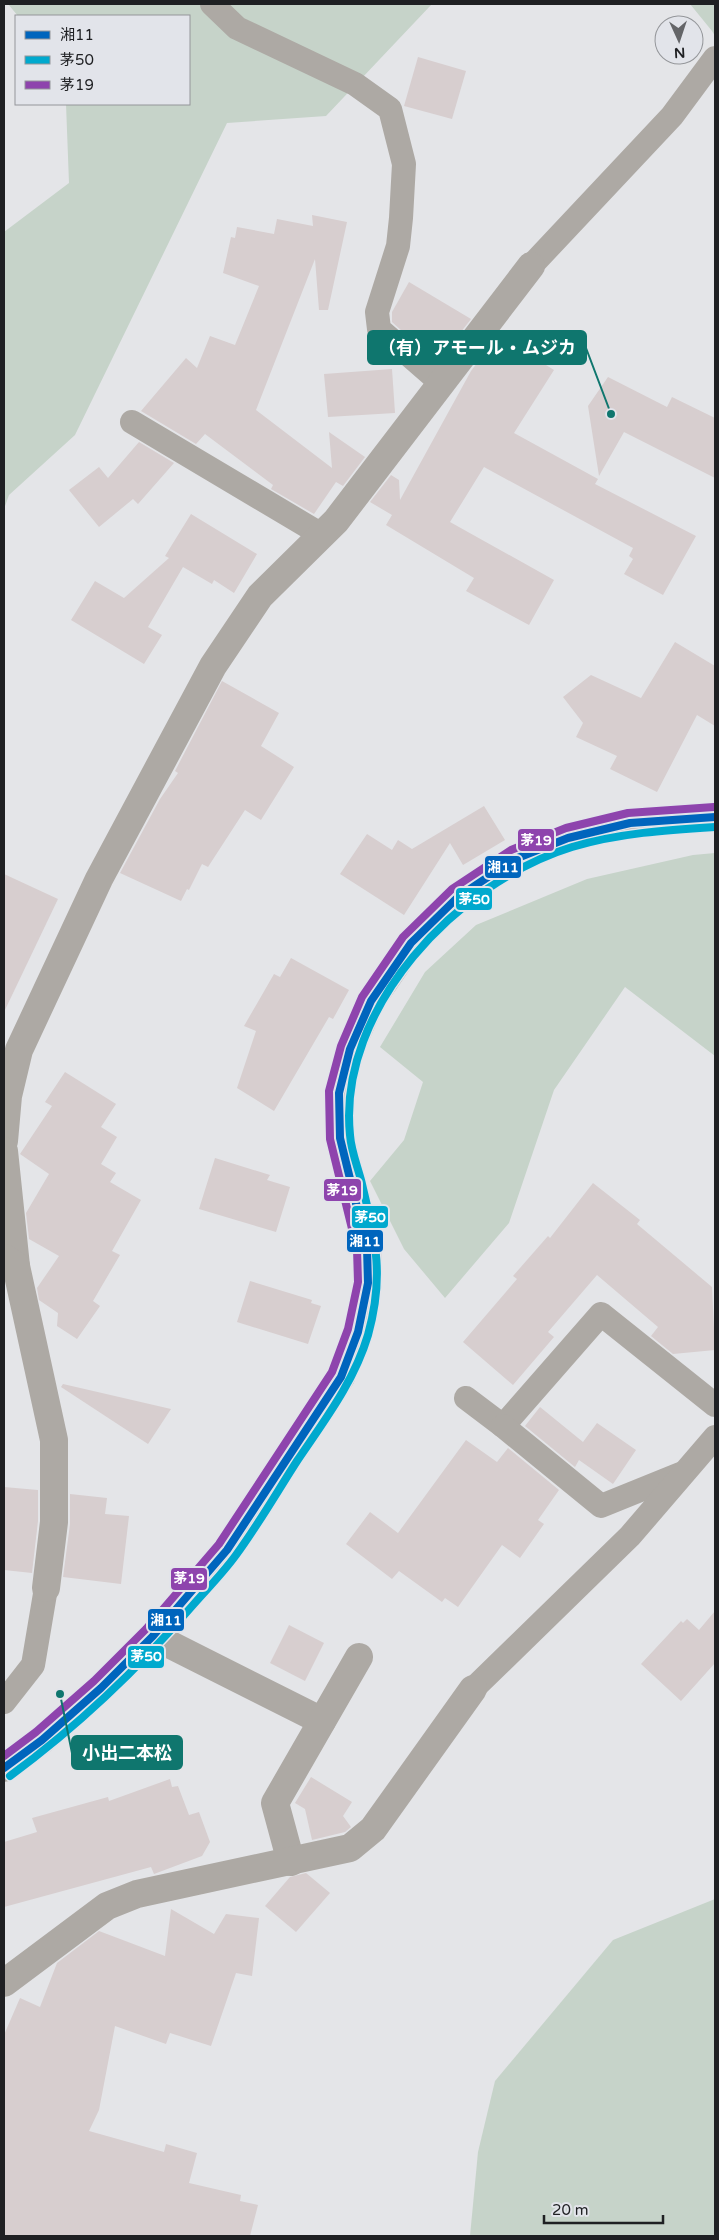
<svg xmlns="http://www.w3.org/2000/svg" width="719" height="2240" viewBox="0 0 719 2240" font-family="'Varela Round','Noto Sans JP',sans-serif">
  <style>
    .green { fill: #c6d3c9 }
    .building { fill: #d7cecf }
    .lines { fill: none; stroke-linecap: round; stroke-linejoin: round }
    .lane { stroke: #ada9a4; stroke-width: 24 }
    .street { stroke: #ada9a4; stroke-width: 28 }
    .secondary { stroke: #ada9a2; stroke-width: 28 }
    .bus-1-casing { stroke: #e2e4ea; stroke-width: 11 }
    .bus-2-casing { stroke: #e2e4ea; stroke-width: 11 }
    .bus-3-casing { stroke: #e2e4ea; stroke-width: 11 }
    .bus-1 { stroke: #0065bd; stroke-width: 8 }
    .bus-2 { stroke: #00a9ce; stroke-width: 8 }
    .bus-3 { stroke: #8e44ad; stroke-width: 8 }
    .leader { fill: none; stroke: #0f766e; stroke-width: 2 }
    .callout-dot { fill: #0f766e; stroke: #e2e4ea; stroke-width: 2 }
    .callout { fill: #0f766e; stroke: #0f766e; stroke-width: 2 }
    .callout-label { font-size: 18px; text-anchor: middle; font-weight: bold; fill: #fff }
    .line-badge { stroke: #e2e4ea; stroke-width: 2 }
    .badge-label { font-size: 14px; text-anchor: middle; font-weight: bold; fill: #fff }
  </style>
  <rect width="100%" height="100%" fill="#e4e5e8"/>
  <!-- green -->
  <g class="green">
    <path d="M8 4H432L326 116 227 123 75 435 9 495 4 509V232L69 183 66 104H189V16H18Z"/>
    <path d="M690 4H715V36L712 31Z"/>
    <path d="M715 853V1056L625 987 554 1090 509 1223 445 1298 404 1249 370 1181 404 1140 423 1082 380 1047 425 972 476 925 587 879 693 855Z"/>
    <path d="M715 1899V2236H470L478 2152 495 2081 613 1940Z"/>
  </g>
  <!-- building -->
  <g class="building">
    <path d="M418 57 466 71 452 119 404 106Z"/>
    <path d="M312 215 347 222 328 310H319L315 259 256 410 332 468 329 432 365 457 343 486 336 482 314 514 271 489 273 485 205 434 196 444 141 411 186 358 197 368 210 336 235 345 259 286 223 273 231 237 235 238 237 227 274 234 277 219 313 226Z"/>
    <path d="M409 282 471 319 443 355 402 331 392 322V312Z"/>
    <path d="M498 335 554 370 514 433 598 479 595 484 696 536 663 595 624 574 633 559 629 556 633 548 484 467 450 522 554 580 529 625 466 591 474 578 386 525 392 515 370 502 391 475 399 480 400 500 471 371Z"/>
    <path d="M392 369 395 413 328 417 324 374Z"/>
    <path d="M608 377 667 407 672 397 715 418V478L624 432 599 476 588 406Z"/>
    <path d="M139 442 174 463 138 504 133 499 99 527 69 490 99 467 108 478Z"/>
    <path d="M191 514 257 554 234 593 214 580 212 584 183 567 148 627 162 635 144 664 71 620 95 581 124 598 169 558 165 556Z"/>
    <path d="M675 642 715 666V726L697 715 657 792 610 769 617 756 576 737 583 723 563 697 591 675 641 698Z"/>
    <path d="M222 681 279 713 261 746 294 767 261 820 245 810 208 867 202 864 189 890 187 889 181 901 120 873 160 799 178 773 175 771Z"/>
    <path d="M484 806 505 840 463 865 450 843 404 915 340 874 367 834 392 850 398 840 412 849Z"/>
    <path d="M4 874 58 899 4 1012Z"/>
    <path d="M291 958 349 990 333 1019 329 1017 274 1111 237 1088 256 1031 244 1026 274 974 280 977Z"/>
    <path d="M65 1072 116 1104 101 1127 117 1137 101 1164 116 1173 110 1182 141 1200 112 1251 120 1255 93 1301 100 1306 77 1339 57 1326 58 1313 39 1300 37 1288 59 1256 29 1239 26 1213 49 1174 20 1154 52 1106 45 1102Z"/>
    <path d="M215 1158 270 1175 267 1180 290 1187 276 1232 199 1209Z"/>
    <path d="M593 1183 640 1220 637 1224 712 1287 715 1350 673 1354 651 1336 658 1327 597 1275 548 1332 554 1337 513 1385 463 1342 517 1279 513 1276 548 1236 550 1238Z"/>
    <path d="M250 1281 312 1300 311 1303 321 1306 308 1344 237 1322Z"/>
    <path d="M63 1384 171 1409 148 1444 61 1387Z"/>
    <path d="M540 1407 583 1442 597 1423 636 1450 613 1484 579 1460 575 1467 525 1426Z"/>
    <path d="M466 1440 497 1462 508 1448 559 1490 538 1520 544 1524 520 1558 502 1545 458 1607 445 1598 442 1602 399 1571 392 1579 346 1544 370 1512 398 1533Z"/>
    <path d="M4 1487 38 1490V1521L32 1573 4 1570Z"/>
    <path d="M70 1494 107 1498 105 1514 129 1516 121 1584 63 1577 70 1524Z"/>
    <path d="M715 1611V1663L681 1701 641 1664 681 1621 683 1623 687 1619 699 1630Z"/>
    <path d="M289 1625 324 1643 305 1681 270 1663Z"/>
    <path d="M311 1777 352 1802 343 1816 351 1827 345 1832 312 1840 305 1809 295 1803Z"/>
    <path d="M170 1779 172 1787 178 1786 189 1815 199 1812 210 1842 202 1856 154 1874 151 1867 4 1907V1842L37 1832 32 1818 108 1797 109 1801Z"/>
    <path d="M306 1873 330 1893 296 1932 265 1906 290 1877Z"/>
    <path d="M171 1909 214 1934 226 1914 259 1918 252 1976 236 1973 211 2046 170 2033 166 2044 115 2026 99 2110 89 2131 164 2152 166 2144 197 2153 189 2183 241 2195 240 2201 258 2205 250 2236H4V2035L20 1998 40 2007 57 1963 99 1931 165 1956Z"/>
  </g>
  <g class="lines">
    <!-- lane -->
    <g class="lane">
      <path d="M212 4 237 28 355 84 390 109 404 164 401 218 398 246 377 312 379 329 441 383"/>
      <path d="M531 266 672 116 715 58"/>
      <path d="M132 422 322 535"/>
      <path d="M466 1398 503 1426 601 1314 715 1405"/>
      <path d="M503 1426 601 1506 680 1474"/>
      <path d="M473 1689 630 1536 715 1437"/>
      <path d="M4 1702 33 1665 46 1588"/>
    </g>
    <!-- street -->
    <g class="street">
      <path d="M4 1141 8 1096 19 1050 99 879 213 666 260 596 336 521 531 266"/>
      <path d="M4 1151 16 1266"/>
      <path d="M4 1258 16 1266 54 1440V1522L46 1588"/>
      <path d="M153 1636 322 1721"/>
      <path d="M291 1862 275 1803 359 1657"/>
      <path d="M4 1983 107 1906 137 1894 350 1848 373 1829 473 1689"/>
    </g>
    <!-- secondary -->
    <path class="secondary" d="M4 1768 42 1740 101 1688 153 1636 227 1550 341 1377 358 1332 368 1283 367 1248 340 1138 339 1093 350 1049 371 1001 411 943 458 897 515 859 568 838 630 823 715 817"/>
    <!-- bus-1 casing -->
    <g class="bus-1-casing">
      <path id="bus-1" d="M4 1768 42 1740 101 1688 153 1636 227 1550 341 1377 358 1332 368 1283 367 1248 340 1138 339 1093 350 1049 371 1001 411 943 458 897 515 859 568 838 630 823 715 817"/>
    </g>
    <!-- bus-2 casing -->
    <g class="bus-2-casing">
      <path id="bus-2" d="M10 1776C78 1726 138 1669 193 1605 207 1589 223 1573 236 1555 258 1525 277 1492 297 1461 324 1421 354 1382 368 1335 385 1274 375 1239 361 1180 357 1165 351 1150 350 1135 337 1008 458 882 572 847 619 833 667 830 715 827"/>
    </g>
    <!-- bus-3 casing -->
    <g class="bus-3-casing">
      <path id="bus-3" d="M4 1756 36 1732 94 1681 146 1629 219 1544 332 1372 348 1329 358 1282 357 1249 330 1139 329 1091 341 1046 362 997 403 937 452 889 511 850 566 828 628 813 714 807"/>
    </g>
    <!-- bus-1 -->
    <use href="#bus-1" class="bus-1"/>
    <!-- bus-2 -->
    <use href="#bus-2" class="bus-2"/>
    <!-- bus-3 -->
    <use href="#bus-3" class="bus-3"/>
  </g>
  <!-- callouts -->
  <path class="leader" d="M611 414L586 348M60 1694L72 1753"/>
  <g class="callout-dot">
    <circle cx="611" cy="414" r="5"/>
    <circle cx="60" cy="1694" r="5"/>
  </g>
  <g class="callout">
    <rect x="368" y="331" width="218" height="33" rx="5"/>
    <rect x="72" y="1736" width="110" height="33" rx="5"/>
  </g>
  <g class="callout-label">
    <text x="477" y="354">（有）アモール・ムジカ</text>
    <text x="127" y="1759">小出二本松</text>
  </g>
  <g class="line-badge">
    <rect x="517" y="828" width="38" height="24" rx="5" fill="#8e44ad"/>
    <rect x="484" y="855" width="38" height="24" rx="5" fill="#0065bd"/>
    <rect x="455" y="887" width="38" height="24" rx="5" fill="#00a9ce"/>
    <rect x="323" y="1178" width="39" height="24" rx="5" fill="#8e44ad"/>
    <rect x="351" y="1205" width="38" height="24" rx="5" fill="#00a9ce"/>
    <rect x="346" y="1229" width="38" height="24" rx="5" fill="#0065bd"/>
    <rect x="170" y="1567" width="38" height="24" rx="5" fill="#8e44ad"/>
    <rect x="147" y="1608" width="38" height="24" rx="5" fill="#0065bd"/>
    <rect x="127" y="1645" width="38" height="24" rx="5" fill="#00a9ce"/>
  </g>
  <g class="badge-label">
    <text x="536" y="845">茅19</text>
    <text x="503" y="872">湘11</text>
    <text x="474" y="904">茅50</text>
    <text x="342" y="1195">茅19</text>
    <text x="370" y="1222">茅50</text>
    <text x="365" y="1246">湘11</text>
    <text x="189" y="1583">茅19</text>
    <text x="166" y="1625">湘11</text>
    <text x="146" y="1661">茅50</text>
  </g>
  <!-- border -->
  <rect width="719" height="2240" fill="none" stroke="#1f2023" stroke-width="10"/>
  <!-- legend -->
  <rect x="15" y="15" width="175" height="90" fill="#e2e4ea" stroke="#94969a"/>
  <rect x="25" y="31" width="25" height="8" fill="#0065bd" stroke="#94969a"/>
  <text x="60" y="40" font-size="15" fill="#1f2023">湘11</text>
  <rect x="25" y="56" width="25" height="8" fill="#00a9ce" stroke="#94969a"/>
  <text x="60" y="65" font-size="15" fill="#1f2023">茅50</text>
  <rect x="25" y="81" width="25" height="8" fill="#8e44ad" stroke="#94969a"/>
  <text x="60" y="90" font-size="15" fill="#1f2023">茅19</text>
  <!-- north arrow -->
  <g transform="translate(679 40) rotate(177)"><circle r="24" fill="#e2e4ea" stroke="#94969a"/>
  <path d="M0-4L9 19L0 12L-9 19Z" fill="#646568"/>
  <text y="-8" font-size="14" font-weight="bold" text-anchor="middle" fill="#1f2023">N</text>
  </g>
  <!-- scale -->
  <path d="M544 2215v8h119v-8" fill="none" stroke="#1f2023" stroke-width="2.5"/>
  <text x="552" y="2215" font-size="15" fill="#1f2023" stroke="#e2e4ea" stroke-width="4" paint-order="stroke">20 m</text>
</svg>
